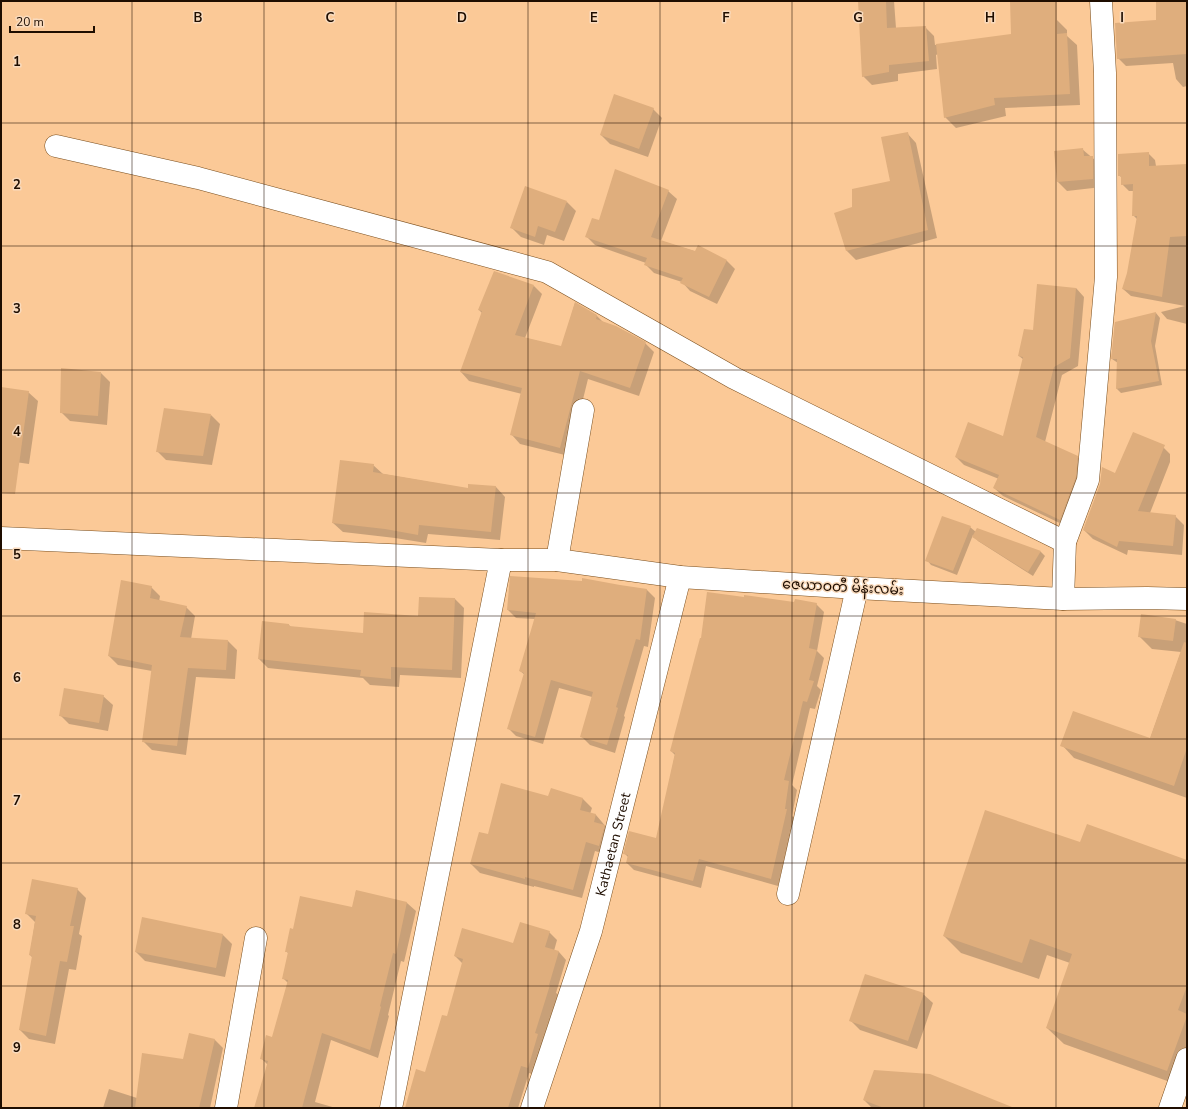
<svg xmlns="http://www.w3.org/2000/svg" width="1188" height="1109" viewBox="0 0 1188 1109" font-family="'Nunito Sans','Noto Sans Myanmar',sans-serif">
  <style>
    .shadow { fill: #0003 }
    .building { fill: #dfae7d }
    .lines { fill: none; stroke-linecap: round; stroke-linejoin: round }
    .street-casing { stroke: #7a4e1d; stroke-width: 23 }
    .street { stroke: #fff; stroke-width: 22 }
    .grid { fill: none; stroke: #1e0d00; stroke-width: 1; stroke-opacity: 0.55 }
    .labels { text-anchor: middle; dominant-baseline: central; stroke-width: 3; stroke-linejoin: round; paint-order: stroke }
    .street-label { font-size: 14px; fill: #1e0d00; stroke: #f9dbbe }
    .grid-label { font-size: 13px; text-anchor: middle; font-weight: bold; fill: #1e0d00; stroke: #f9dbbe; stroke-width: 3; stroke-linejoin: round; paint-order: stroke }
  </style>
  <rect width="100%" height="100%" fill="#fbc997"/>
  <!-- shadow -->
  <g class="shadow">
    <path d="M861 1H894L896 28 925 27 934 36 935 45 1012 35 1056 19 1067 30V36L1077 45 1080 105 1005 108 1006 116 956 128 945 117 938 54 936 55 937 69 898 74V81L872 85 863 76Z"/>
    <path d="M1157 1H1187V86L1183 87 1176 79 1173 63 1126 66 1118 58 1157 21Z"/>
    <path d="M653 109 662 118 648 157 610 144 601 135Z"/>
    <path d="M907 133 916 143 937 238 856 260 846 250 853 208 891 182Z"/>
    <path d="M1082 149 1102 166V187L1067 191 1058 182 1055 152Z"/>
    <path d="M1148 153 1155 160 1156 166 1187 165V324L1167 319 1161 312 1185 306 1131 296 1123 289 1128 273 1138 220 1133 215 1134 191H1129L1122 184V178L1119 175Z"/>
    <path d="M668 191 677 199 661 241 727 261 735 269 717 304 690 291 682 282 654 273 646 265V263L595 245 587 237 600 221Z"/>
    <path d="M567 202 576 211 564 241 547 235 544 245 521 237 512 228Z"/>
    <path d="M534 286 542 294 525 338 562 347 575 303 597 316 604 323 645 343 654 352 639 396 588 379 569 456 520 444 512 435 522 394 469 381 461 372 482 313 479 310Z"/>
    <path d="M1076 288 1084 297 1078 366 1062 375 1045 442 1077 457 1086 465 1068 527 1003 496 994 488 999 479 964 465 956 457 1004 437 1024 360 1019 356 1034 331Z"/>
    <path d="M1156 313 1160 318 1155 346 1162 385 1121 393 1117 389 1118 363 1112 359 1115 323Z"/>
    <path d="M101 373 110 382 107 425 70 421 61 412Z"/>
    <path d="M1 388 28 392 38 401 29 464 1 460Z"/>
    <path d="M211 415 220 424 212 465 166 460 157 451Z"/>
    <path d="M1161 445 1170 454V462L1150 513 1175 516 1184 525 1182 555 1128 550 1127 555 1093 539 1084 530 1116 474Z"/>
    <path d="M373 465 383 474 469 489 496 487 505 497 500 540 428 534 426 543 395 538 343 532 333 523Z"/>
    <path d="M970 527 976 532 977 529 1041 552 1045 556 1033 576 978 541 973 535 957 575 931 565 927 560Z"/>
    <path d="M620 586 647 590 655 598 648 647 644 646 624 716 625 717 615 753 590 745 582 737 592 697 559 688 543 744 516 736 508 728 525 675 520 671 535 619 516 618 508 610Z"/>
    <path d="M151 587 160 596 159 602 186 607 195 616 191 639 228 641 237 650 235 679 196 677 186 755 152 750 143 741 152 671 118 665 109 656Z"/>
    <path d="M455 599 464 608 461 678 400 675 399 687 370 685 363 678 268 668 259 659 289 625 291 627 364 634 419 617Z"/>
    <path d="M795 603 816 604 824 612 817 651 824 658 817 686 821 690 815 709 810 708 792 785 797 790 792 816 794 818 778 886 706 866 701 888 634 870 627 863 628 857 624 853 657 840 675 755 671 751Z"/>
    <path d="M1172 619 1187 624V798L1074 758 1062 745 1150 739 1181 652 1152 649 1139 636Z"/>
    <path d="M103 696 113 705 108 731 69 724 60 715Z"/>
    <path d="M549 798 583 799 592 808 590 814 596 815 613 835 608 855 595 851 582 898 534 886V887L480 873 471 864 488 835Z"/>
    <path d="M1081 843 1187 861V1079L1184 1087 1064 1044 1047 1028 1070 963 1047 955 1039 979 961 953 944 936Z"/>
    <path d="M77 889 86 898 79 934 82 936 76 970 69 969 55 1044 29 1039 20 1030 33 958 30 955 35 922 26 913Z"/>
    <path d="M356 891 407 903 416 911 404 962 401 961 388 1015 389 1016 378 1058 331 1040 315 1102 336 1108H255L268 1065 261 1058 273 1038 288 983 283 978 289 954 286 951 294 930 353 908Z"/>
    <path d="M549 932 557 940 554 951 559 952 566 960 556 993 558 994 543 1040 545 1042 535 1075 529 1073 518 1108H426V1073L448 1018 463 964 455 956 514 945Z"/>
    <path d="M223 935 232 944 225 977 145 961 136 952Z"/>
    <path d="M923 994 933 1003 917 1049 860 1030 851 1021Z"/>
    <path d="M190 1034 215 1040 223 1048 210 1108H103L109 1089 137 1098 184 1060Z"/>
    <path d="M864 1100 998 1108H872Z"/>
  </g>
  <!-- building -->
  <g class="building">
    <path d="M858 1H886L887 28 926 26 929 61 889 65V72L862 77Z"/>
    <path d="M1010 1H1057V34L1067 33 1070 94 994 98 995 105 944 118 936 44 1011 34Z"/>
    <path d="M1156 1H1187V54L1117 59 1115 23 1156 20Z"/>
    <path d="M614 94 654 108 639 149 600 135Z"/>
    <path d="M908 132 928 230 846 251 834 213 852 207V189L890 181 881 137Z"/>
    <path d="M1083 148 1084 156H1093V179L1057 182 1054 151Z"/>
    <path d="M1149 152V166L1187 164V236L1170 237 1162 297 1122 289 1127 273 1137 216H1132L1133 184 1121 185V176H1118V154Z"/>
    <path d="M615 169 669 190 651 237 695 251 698 245 727 260 709 297 680 283 683 278 644 265 647 258 585 237 592 218 599 220Z"/>
    <path d="M525 186 567 201 555 232 538 226 535 237 510 228Z"/>
    <path d="M494 271 534 285 515 335 561 346 575 302 597 315 596 319 616 326 646 342 630 388 580 371 560 448 510 435 522 388 460 372 482 311 478 310Z"/>
    <path d="M1037 284 1076 288 1070 358 1054 367 1036 437 1078 456 1076 477 1060 520 993 488 999 475 955 457 968 422 1003 436 1023 357 1018 356 1024 329 1033 330Z"/>
    <path d="M1156 312 1151 341 1159 381 1116 389 1117 359H1111L1115 322Z"/>
    <path d="M61 368 101 372 98 416 60 413Z"/>
    <path d="M1 387 29 391 15 494 1 493Z"/>
    <path d="M164 408 211 414 203 456 156 452Z"/>
    <path d="M1133 432 1165 445 1138 511 1176 515 1173 546 1119 541 1117 547 1083 530 1100 484 1102 467 1115 473Z"/>
    <path d="M340 460 374 464 373 472 468 488V484L496 486 491 532 419 525 418 535 385 529 332 523Z"/>
    <path d="M942 516 971 526 953 571 925 561Z"/>
    <path d="M977 528 1041 551 1028 572 972 537Z"/>
    <path d="M510 576 582 581V578L620 585 647 589 640 640 636 639 616 707 618 708 607 745 580 737 593 692 551 680 535 737 507 729 524 673 519 671 536 613 507 610Z"/>
    <path d="M121 580 152 586 150 598 187 606 180 637 228 640 226 670 188 668 177 746 142 742 152 665 108 656Z"/>
    <path d="M707 592 744 597V595L794 602 795 599 817 603 809 648 817 650 809 680 814 681 807 702 803 701 784 780 789 781 785 809H787L771 879 699 859 693 881 626 863 628 855 623 854 629 831 656 838 675 753 670 751 700 638H701Z"/>
    <path d="M419 597 455 598 452 670 391 667V679L360 676 361 670 258 659 262 621 289 624V626L363 633 364 612 418 616Z"/>
    <path d="M1141 614 1176 619 1173 641 1138 637Z"/>
    <path d="M1184 642 1187 643V748L1174 786 1060 746 1073 711 1150 738Z"/>
    <path d="M64 688 104 695 99 723 59 716Z"/>
    <path d="M501 783 548 796 551 788 583 798 580 810 596 814 594 822 605 825 599 846 586 842 573 890 525 877V879L470 864 479 832 488 834Z"/>
    <path d="M985 810 1080 842 1087 824 1187 860V986L1178 1010 1187 1014V1016L1167 1071 1046 1028 1072 954 1030 939 1022 963 943 936Z"/>
    <path d="M32 879 78 888 70 926H74L67 962 60 961 46 1036 19 1030 32 956 29 955 36 916 25 914Z"/>
    <path d="M356 890 407 902 396 954 393 953 380 1006 381 1007 370 1050 322 1033 302 1108H254L268 1061 260 1059 266 1035 272 1037 288 980 282 979 288 952H285L290 928 293 929 300 896 352 907Z"/>
    <path d="M142 917 223 934 216 968 135 952Z"/>
    <path d="M520 922 550 931 545 947 559 951 549 985H550L535 1033 538 1034 528 1068 521 1066 508 1108H405L416 1069 425 1072 442 1015 447 1016 463 959 454 956 462 928 513 943Z"/>
    <path d="M865 974 924 993 908 1041 849 1021Z"/>
    <path d="M189 1033 215 1039 199 1108H135L142 1053 183 1059Z"/>
    <path d="M874 1070 930 1074 1012 1107V1108H884L863 1100Z"/>
  </g>
  <g class="lines">
    <!-- street casing -->
    <g class="street-casing">
      <g id="street">
        <path d="M56 146 198 178 547 272 734 378 1065 542"/>
        <path d="M1 538 501 560H557L680 577 857 588 1063 599 1147 598 1187 599"/>
        <path d="M557 560 583 410"/>
        <path d="M1063 599 1065 542 1088 480 1106 277 1105 73 1101 1"/>
        <path d="M788 894 857 588"/>
        <path d="M226 1108 256 938"/>
        <path d="M391 1108 501 560"/>
        <path id="s1" d="M532 1108 591 931 680 577"/>
        <path d="M1170 1108 1187 1059"/>
      </g>
    </g>
    <!-- street -->
    <use href="#street" class="street"/>
  </g>
  <!-- grid -->
  <path class="grid" d="M132 1V1108M264 1V1108M396 1V1108M528 1V1108M660 1V1108M792 1V1108M924 1V1108M1056 1V1108M1 123H1187M1 246H1187M1 370H1187M1 493H1187M1 616H1187M1 739H1187M1 863H1187M1 986H1187"/>
  <g class="labels">
    <!-- street labels -->
    <g class="street-label">
      <text transform="translate(843 587) rotate(3)">ဇေယာဝတီ မိန်းလမ်း</text>
      <text stroke="none"><textPath href="#s1" startOffset="276">Kathaetan Street</textPath></text>
    </g>
  </g>
  <g class="grid-label">
    <text x="198" y="22">B</text>
    <text x="330" y="22">C</text>
    <text x="462" y="22">D</text>
    <text x="594" y="22">E</text>
    <text x="726" y="22">F</text>
    <text x="858" y="22">G</text>
    <text x="990" y="22">H</text>
    <text x="1122" y="22">I</text>
    <text x="17" y="66">1</text>
    <text x="17" y="189">2</text>
    <text x="17" y="313">3</text>
    <text x="17" y="436">4</text>
    <text x="17" y="559">5</text>
    <text x="17" y="682">6</text>
    <text x="17" y="805">7</text>
    <text x="17" y="929">8</text>
    <text x="17" y="1052">9</text>
  </g>
  <!-- border -->
  <rect width="1188" height="1109" fill="none" stroke="#1e0d00" stroke-width="4"/>
  <!-- scale -->
  <path d="M10 26v6h84v-6" fill="none" stroke="#1e0d00" stroke-width="2"/>
  <text x="16" y="26" font-size="12" fill="#1e0d00" stroke="#f9dbbe" stroke-width="3" paint-order="stroke">20 m</text>
</svg>
